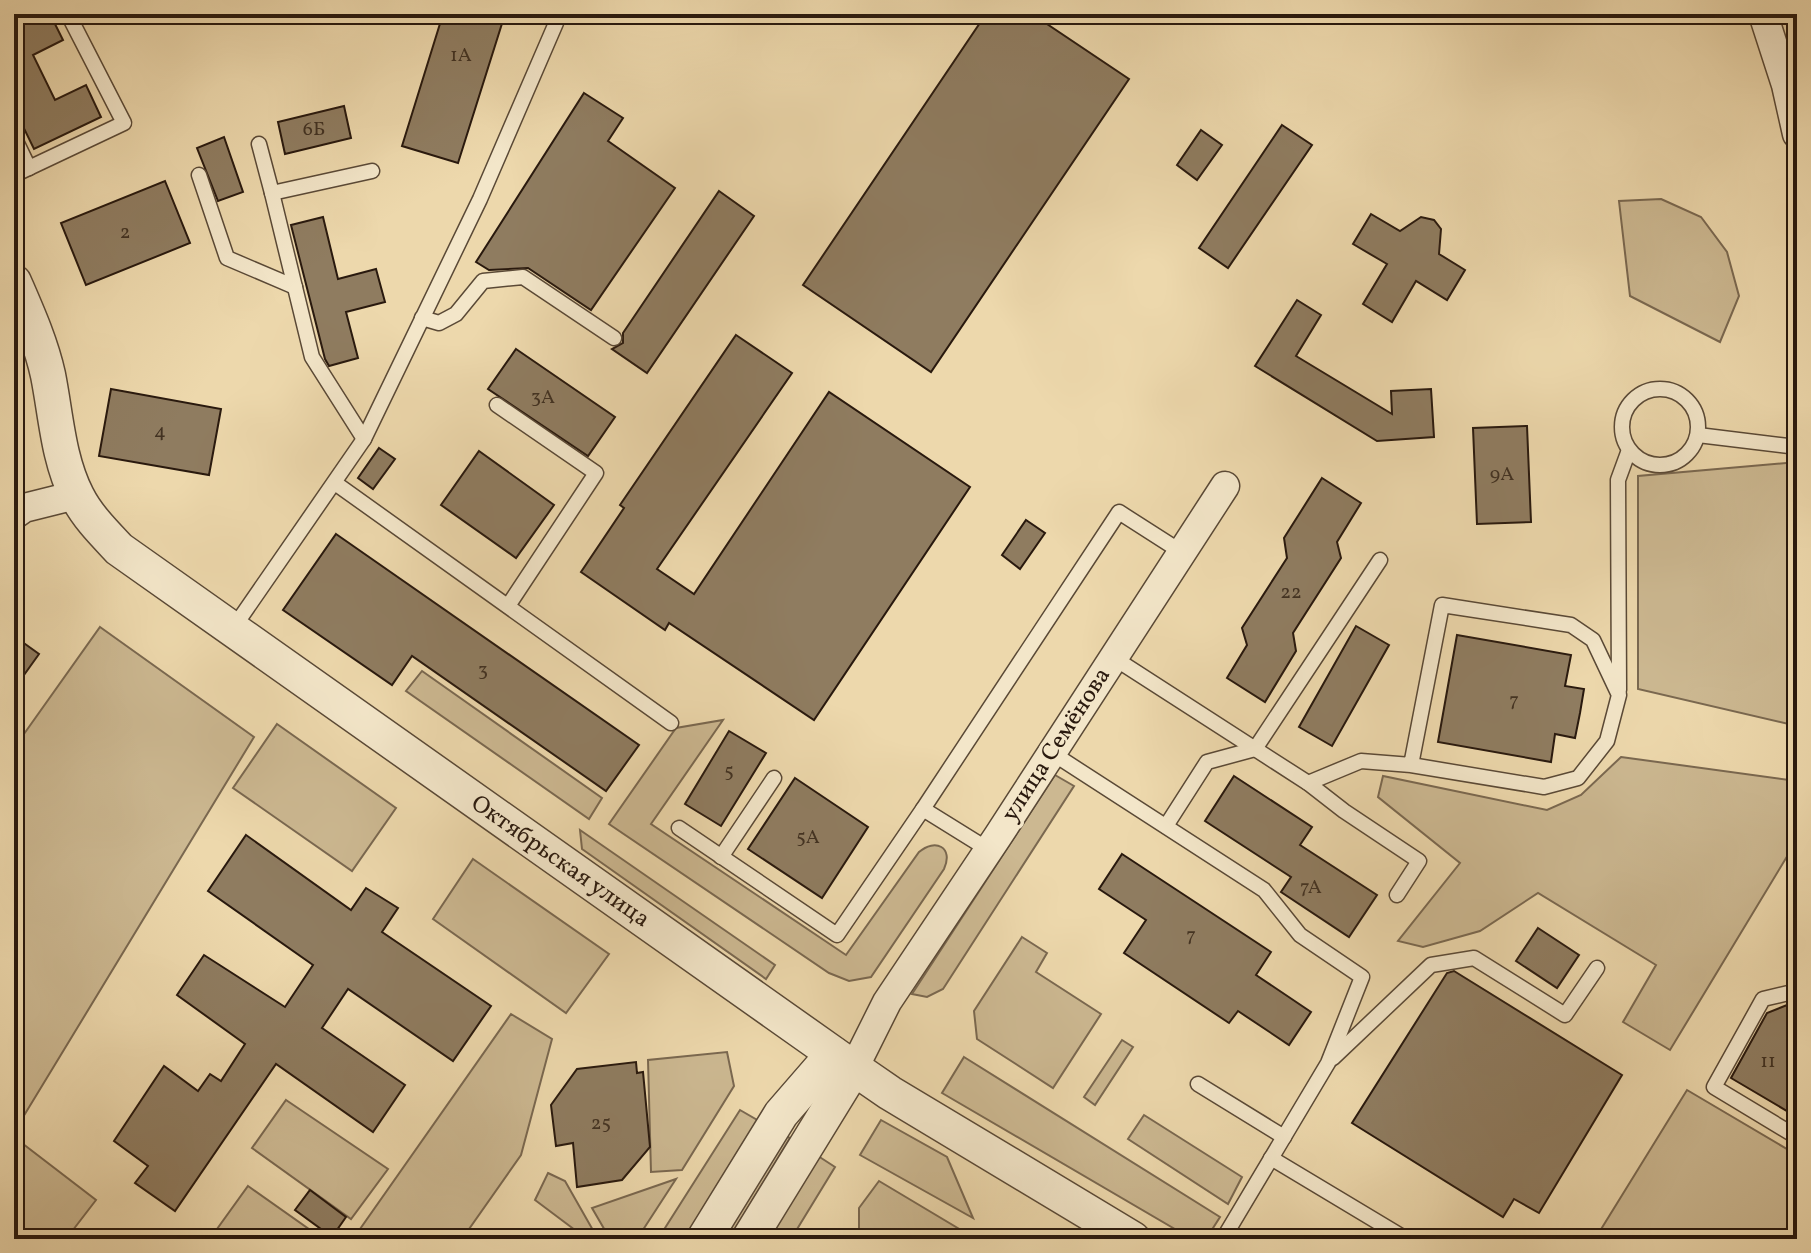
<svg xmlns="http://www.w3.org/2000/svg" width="1811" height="1253" viewBox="0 0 1811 1253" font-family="Vollkorn,serif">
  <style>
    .green { fill: #ccb891; stroke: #7a6850; stroke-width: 2 }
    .building { fill: #8f7c60; stroke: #29190e; stroke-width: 2 }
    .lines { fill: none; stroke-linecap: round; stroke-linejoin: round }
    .service-casing { stroke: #5a4936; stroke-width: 17 }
    .minor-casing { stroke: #5a4936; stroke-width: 31 }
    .tertiary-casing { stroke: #5a4936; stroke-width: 37 }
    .service { stroke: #f3e6c9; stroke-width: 14 }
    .minor { stroke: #f3e6c9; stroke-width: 28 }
    .tertiary { stroke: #f3e6c9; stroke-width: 34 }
    .labels { text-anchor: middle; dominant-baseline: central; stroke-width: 7; stroke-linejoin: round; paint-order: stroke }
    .number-label { font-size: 20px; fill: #423222 }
    .street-label { font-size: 24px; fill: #29190e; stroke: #f3e6c9 }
  </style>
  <rect width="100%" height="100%" fill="#edd8ac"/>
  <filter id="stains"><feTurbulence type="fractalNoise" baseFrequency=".0025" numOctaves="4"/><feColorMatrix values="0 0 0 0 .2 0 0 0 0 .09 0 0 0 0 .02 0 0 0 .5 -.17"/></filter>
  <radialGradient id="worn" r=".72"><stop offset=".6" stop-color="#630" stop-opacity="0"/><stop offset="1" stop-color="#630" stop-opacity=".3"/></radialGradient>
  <!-- green -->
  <g class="green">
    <path d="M1661 199 1701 217 1727 252 1739 296 1720 342 1630 296 1619 201Z"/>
    <path d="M1797 462V726L1638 689V476Z"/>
    <path d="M100 627 254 737 14 1132V748Z"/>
    <path d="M422 671 602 798 589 819 406 691Z"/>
    <path d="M723 720 651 824 846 955 919 852C935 838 954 847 944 869L871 977 849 981 829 973 609 824 676 728Z"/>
    <path d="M277 724 396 808 352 871 233 788Z"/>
    <path d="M1621 757 1797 781V840L1670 1050 1623 1022 1656 965 1538 893 1480 931 1423 947 1398 941 1460 863 1378 797 1383 776 1547 810 1581 795Z"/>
    <path d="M1055 775 1074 786 943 989 927 997 912 994Z"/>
    <path d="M580 830 775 965 766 979 582 849Z"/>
    <path d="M473 859 609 954 566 1013 433 919Z"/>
    <path d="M1022 937 1047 953 1036 972 1101 1014 1053 1088 977 1039 974 1011Z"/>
    <path d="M511 1014 552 1039 521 1155 462 1239H353Z"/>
    <path d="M1122 1040 1133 1047 1095 1105 1084 1097Z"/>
    <path d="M727 1052 734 1086 682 1170 651 1172 648 1060Z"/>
    <path d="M964 1057 1220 1217 1206 1239H1192L942 1093Z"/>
    <path d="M1687 1090 1797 1155V1239H1595Z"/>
    <path d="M286 1100 388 1169 351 1219 252 1148Z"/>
    <path d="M740 1110 766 1125 693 1239H658Z"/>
    <path d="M1144 1115 1242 1177 1228 1204 1128 1139Z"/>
    <path d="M881 1120 947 1157 973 1218 860 1155Z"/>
    <path d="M783 1135 790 1138 729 1239H719Z"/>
    <path d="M14 1137 96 1200 66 1239H14Z"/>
    <path d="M815 1154 835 1167 791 1239H760Z"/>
    <path d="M548 1173 565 1181 598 1239H587L535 1200Z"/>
    <path d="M676 1179 637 1239H610L592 1208Z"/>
    <path d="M879 1181 976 1239H859V1208Z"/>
    <path d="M248 1186 323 1239H230L217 1229Z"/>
  </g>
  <!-- building -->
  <g class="building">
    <path d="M38 14H50L63 40 33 55 55 100 86 85 101 117 34 149 14 108V16L18 24Z"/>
    <path d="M443 14H505L458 163 402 146Z"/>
    <path d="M986 14H1032L1129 79 931 372 803 285Z"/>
    <path d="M584 93 623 118 608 141 675 188 591 310 528 268 489 270 476 262Z"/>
    <path d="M344 106 351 138 285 154 278 122Z"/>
    <path d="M1282 125 1312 145 1228 268 1199 248Z"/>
    <path d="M1201 130 1222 145 1197 180 1177 165Z"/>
    <path d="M224 137 243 192 218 201 197 148Z"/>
    <path d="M165 181 190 243 86 285 61 223Z"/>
    <path d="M719 191 754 216 647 373 612 349 623 343V333Z"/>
    <path d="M1371 214 1400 231 1421 217 1434 220 1441 229 1439 254 1465 270 1447 300 1416 281 1392 322 1363 304 1387 264 1353 244Z"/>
    <path d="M323 217 338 279 376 269 385 302 346 312 358 358 329 366 325 359 291 225Z"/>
    <path d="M1297 300 1321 315 1296 356 1392 414 1391 391 1431 389 1434 437 1377 441 1255 366Z"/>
    <path d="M736 335 792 373 657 569 694 594 829 392 970 487 814 720 669 623 665 630 581 572 624 508 620 505Z"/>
    <path d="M516 349 615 417 588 456 488 389Z"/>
    <path d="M111 389 221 409 209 475 99 456Z"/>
    <path d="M1527 426 1531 522 1477 524 1473 428Z"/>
    <path d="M379 448 395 459 373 489 358 478Z"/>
    <path d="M479 451 554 505 516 558 441 505Z"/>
    <path d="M1322 478 1361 503 1337 542 1341 558 1293 633 1296 651 1265 702 1227 678 1247 645 1242 628 1287 558 1284 538Z"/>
    <path d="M1026 520 1045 533 1020 569 1002 555Z"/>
    <path d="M336 534 639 745 606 791 412 656 392 685 283 610Z"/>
    <path d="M1356 626 1389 645 1332 746 1299 727Z"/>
    <path d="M1457 635 1571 655 1565 686 1584 689 1580 713 1575 738 1555 734 1551 762 1438 742Z"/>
    <path d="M14 636 39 654 14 689Z"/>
    <path d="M729 731 766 753 721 826 685 804Z"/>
    <path d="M1234 776 1312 827 1300 845 1377 895 1349 937 1281 892 1291 877 1205 821Z"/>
    <path d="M795 778 868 827 822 898 748 849Z"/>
    <path d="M246 835 351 910 366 888 398 908 382 932 491 1006 453 1061 348 989 322 1028 405 1085 373 1132 276 1064 175 1211 135 1183 148 1166 114 1141 164 1066 198 1091 210 1074 221 1081 245 1044 177 995 204 955 285 1007 313 965 208 891Z"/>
    <path d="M1122 854 1271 952 1256 975 1311 1012 1289 1045 1238 1011 1229 1023 1124 953 1146 920 1099 889Z"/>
    <path d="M1538 928 1579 955 1557 988 1516 961Z"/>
    <path d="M1454 971 1622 1075 1539 1213 1514 1199 1503 1217 1352 1123 1447 973Z"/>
    <path d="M1797 1001V1117L1731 1078 1767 1013Z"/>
    <path d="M636 1062 637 1073 643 1072 650 1147 622 1180 577 1187 573 1143 556 1146 551 1105 577 1069Z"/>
    <path d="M310 1190 346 1217 332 1237 295 1210Z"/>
  </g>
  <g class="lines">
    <!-- service casing -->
    <g class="service-casing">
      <g id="service">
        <path d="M14 137 29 168"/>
        <path d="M259 144 272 193"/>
        <path d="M14 175 124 123 68 14"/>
        <path d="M199 175 227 258 295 287"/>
        <path d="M422 318 439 323 456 314 483 281 523 277 614 338"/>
        <circle cx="1660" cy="427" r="38"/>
        <path d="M497 405 596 473 508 606"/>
        <path d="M1698 435 1797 447"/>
        <path d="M364 439 312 357 272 193 372 171"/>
        <path d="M335 483 671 723"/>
        <path d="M232 630 364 439 480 199 556 23V14"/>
        <path d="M1114 658 1308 783 1344 811 1419 861 1397 895"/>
        <path d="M1619 690 1618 480 1629 450"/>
        <path d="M1052 753 1264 890 1300 935 1362 977 1328 1063 1223 1239"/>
        <path d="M1308 783 1361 761 1411 765 1544 787 1578 778 1607 741 1619 695 1593 640 1571 625 1442 605 1411 765"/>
        <path d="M923 809 1119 512 1183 553"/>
        <path d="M1166 826 1207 762 1255 749 1380 560"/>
        <path d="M679 828 837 935 923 809 989 850"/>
        <path d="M721 857 774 778"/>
        <path d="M1797 991 1763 999 1714 1087 1797 1137"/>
        <path d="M1333 1058 1431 965 1474 958 1565 1015 1597 968"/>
        <path d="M1198 1084 1284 1137"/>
        <path d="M1271 1158 1406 1239"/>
      </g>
    </g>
    <!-- minor casing -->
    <g class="minor-casing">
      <g id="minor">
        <path d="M1763 14 1786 85 1797 134"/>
        <path d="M14 515 24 508 76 495"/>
        <path d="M854 1068 887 1002 998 836 1225 486"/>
      </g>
    </g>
    <!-- tertiary casing -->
    <g class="tertiary-casing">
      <g id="tertiary">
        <path d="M14 282C27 312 41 343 48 375 56 415 58 459 77 496 87 516 103 532 119 549L845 1062 890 1093 1133 1239"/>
        <path d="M704 1239 781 1114 833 1054"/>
        <path d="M749 1239 854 1068"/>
      </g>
    </g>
    <!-- service -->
    <use href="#service" class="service"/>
    <!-- minor -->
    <use href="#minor" class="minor"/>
    <!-- tertiary -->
    <use href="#tertiary" class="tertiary"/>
  </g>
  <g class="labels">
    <!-- number labels -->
    <g class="number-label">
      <text x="461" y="56">1А</text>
      <text x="314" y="130">6Б</text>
      <text x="125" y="233">2</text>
      <text x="543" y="398">3А</text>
      <text x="160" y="432">4</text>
      <text x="1502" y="475">9А</text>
      <text x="1291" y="593">22</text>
      <text x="483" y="671">3</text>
      <text x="1514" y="701">7</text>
      <text x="729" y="772">5</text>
      <text x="808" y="838">5А</text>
      <text x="1311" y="888">7А</text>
      <text x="1191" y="936">7</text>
      <text x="1768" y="1062">11</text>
      <text x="601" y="1124">25</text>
    </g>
    <!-- street labels -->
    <g class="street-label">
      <text transform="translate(1057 745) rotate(-57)">улица Семёнова</text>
      <text transform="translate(560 862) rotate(35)">Октябрьская улица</text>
    </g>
  </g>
  <!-- margin -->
  <rect width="1811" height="1253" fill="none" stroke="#edd8ac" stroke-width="48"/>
  <rect x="16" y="16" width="1779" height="1221" fill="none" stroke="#29190e" stroke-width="4"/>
  <rect x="24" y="24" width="1763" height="1205" fill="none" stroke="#29190e" stroke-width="2"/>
  <rect width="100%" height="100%" filter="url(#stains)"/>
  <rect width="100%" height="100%" fill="url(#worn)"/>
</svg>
